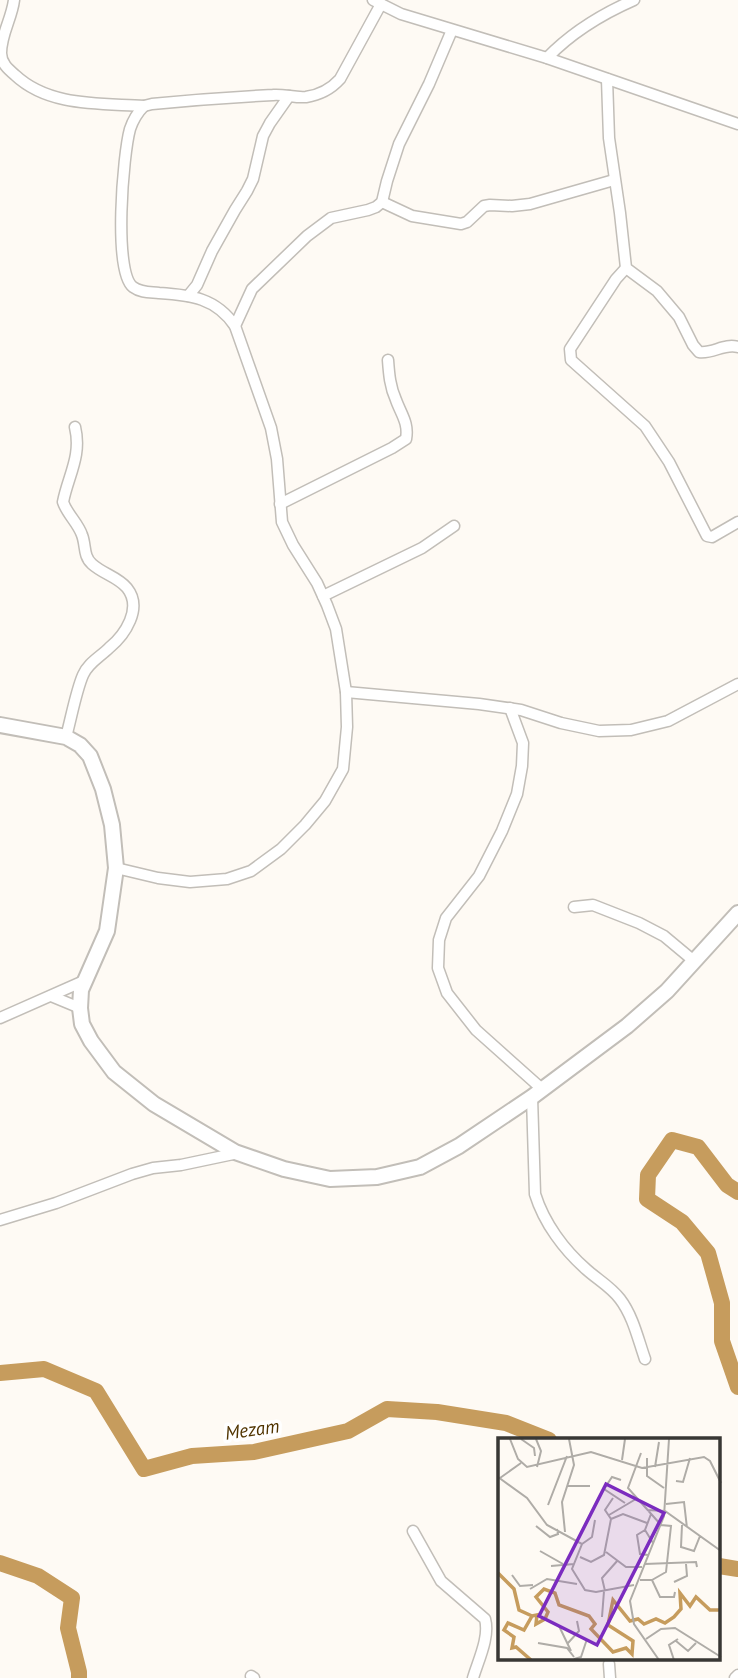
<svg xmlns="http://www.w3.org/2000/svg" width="738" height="1678" viewBox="0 0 738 1678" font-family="'PT Sans',sans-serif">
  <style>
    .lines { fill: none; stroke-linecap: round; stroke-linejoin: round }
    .river { stroke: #c69c5d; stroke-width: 16 }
    .street-casing { stroke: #c2beb8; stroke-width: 13 }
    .secondary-casing { stroke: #c2beb8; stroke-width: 18 }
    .street { stroke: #fff; stroke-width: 10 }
    .secondary { stroke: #fff; stroke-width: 14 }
    .labels { text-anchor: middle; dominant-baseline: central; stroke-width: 7; stroke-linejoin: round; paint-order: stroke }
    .water-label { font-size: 19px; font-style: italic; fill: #503400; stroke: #fff }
    .inset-river { fill: none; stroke: #c69c5d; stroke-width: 3.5 }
    .inset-road { fill: none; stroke: #afaca7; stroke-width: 2 }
    .view { fill: #7b2cbf; fill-opacity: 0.15; stroke: #7b2cbf; stroke-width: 3.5 }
    .inset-edge { fill: none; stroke: #383734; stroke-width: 3.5 }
  </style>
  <rect width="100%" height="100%" fill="#fefaf4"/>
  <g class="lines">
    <!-- river -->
    <g class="river">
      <path d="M738 1192 727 1185 698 1147 672 1140 648 1175 647 1199 682 1222 708 1253 722 1303V1341L738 1387"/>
      <path d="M0 1373 44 1369 96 1391 144 1469 192 1456 254 1452 348 1431 387 1409 437 1412 506 1423 549 1440"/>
      <path d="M0 1563 38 1576 72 1598 68 1628 79 1672V1678"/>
      <path d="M719 1566 738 1569"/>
    </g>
    <!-- street casing -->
    <g class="street-casing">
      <g id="street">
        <path d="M14 0C12 18 1 34 1 53 1 63 8 69 15 75 49 107 100 103 144 106L152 104C192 100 233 97 273 95 284 94 295 98 306 97 319 95 331 89 340 79L381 4"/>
        <path d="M373 0 401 14 547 58 738 124"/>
        <path d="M547 58C571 33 602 14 634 0"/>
        <path d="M607 79 609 138 620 213 626 268 657 291 679 317 693 345 699 352C713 354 724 343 738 347"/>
        <path d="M382 202 412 216 461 224 467 222 484 206 490 205 512 206 530 204 614 180"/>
        <path d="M626 268 616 279 570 349 571 360 645 426 669 462 707 536 712 537 738 522"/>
        <path d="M188 296 197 285 212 251 235 210 247 191 253 179 263 136 270 123 289 96"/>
        <path d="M235 326 252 289 307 236 331 218 368 210 376 207 382 202 387 181 399 144 429 84 452 30"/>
        <path d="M280 504 392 448 406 439C409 423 401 414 396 400 390 387 389 374 388 360"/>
        <path d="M323 596 422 548 454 526"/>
        <path d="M346 692 479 704 521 710 561 723 599 731 631 730 668 721 738 684"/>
        <path d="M510 708 523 743 522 766 517 794 502 831 479 876 446 918 439 940 438 968 447 993 476 1030 542 1089"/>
        <path d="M66 737C71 719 76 691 83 675 88 663 100 657 109 648 125 635 143 608 127 588 118 577 103 574 92 564 83 556 86 545 82 535 78 523 67 514 63 502 68 476 82 456 75 427"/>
        <path d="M116 868 158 878 190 882 227 879 251 871 281 849 305 825 325 801 343 769 347 727 346 692 336 629 327 605 317 583 293 545 282 522 277 459 271 428 235 326C216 298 191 295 159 293 151 292 141 293 133 287 113 272 123 154 130 129 133 120 137 113 144 106"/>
        <path d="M574 907 593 905 639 923 664 936 694 961"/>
        <path d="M51 996 80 1008"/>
        <path d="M0 1018 86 980"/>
        <path d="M532 1097 535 1194C544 1223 564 1250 587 1270 597 1279 611 1287 620 1299 633 1316 638 1339 645 1359"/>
        <path d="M0 1220 56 1203 132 1174 153 1168 181 1165 238 1153"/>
        <path d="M413 1531 441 1581 485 1619C490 1637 478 1661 473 1678"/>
        <path d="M609 1664 610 1678"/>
        <path d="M251 1676 254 1678"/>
        <path d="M735 1678 738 1675"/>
      </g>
    </g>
    <!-- secondary casing -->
    <g class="secondary-casing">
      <path id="secondary" d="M0 725 66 737 80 745 90 756 103 789 112 825 116 868 107 931 81 990 80 1008 82 1024 91 1041 114 1072 154 1104 235 1152 284 1169 330 1179 377 1177 420 1167 459 1146 532 1097 627 1026 667 991 738 913"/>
    </g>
    <!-- street -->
    <use href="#street" class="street"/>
    <!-- secondary -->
    <use href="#secondary" class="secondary"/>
  </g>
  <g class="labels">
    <!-- water labels -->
    <g class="water-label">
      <text transform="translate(252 1429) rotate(-8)">Mezam</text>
    </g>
  </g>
  <!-- overview -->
  <g transform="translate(498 1438)">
    <rect width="222" height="222" fill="#fefaf4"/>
    <path class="inset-river" d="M0 135 16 151 21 172 34 178 26 192 10 185 6 192 16 199 14 210 18 209 33 222M34 178 39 177 38 186 47 181 50 174 38 159 46 151 57 155 61 167 91 178 97 186 93 191 115 214 128 210 134 216 135 203 110 187 115 162 132 183 140 181 146 186 158 181 167 185 176 179 183 171 182 155 192 168 198 159 212 172H223"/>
    <path class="inset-road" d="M12 1 20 21 29 29 93 14 144 30 206 19 212 23 223 45M23 1 36 10 37 18M38 1 43 13 39 29M143 15 130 50 163 87 173 88 168 134 154 142M149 20V38L166 50M124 22 127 1M157 29 161 4M0 39 29 60 49 87 84 106 74 131 87 152 98 154 136 147M2 40 23 25M123 42 114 39 106 51 127 65M178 43 185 44 192 20M70 48H92M168 66 186 64 189 90M50 67 69 18M149 72 167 73 223 113M153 76 147 92 155 105M111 77 138 61M113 81 125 76 149 85M184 87 183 109 196 113 202 98M38 88 52 99 60 96 59 91M147 92 139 97 142 116 150 117M67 94 64 64 76 27 71 1M84 106 94 99 97 82M42 113 65 126M108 114 128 129H144M82 119 93 124 106 117 113 81 107 72 115 60M147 126 198 124 199 129M53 128 76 126M14 137 22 148 35 147M142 142H154L162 159H176L177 154M176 144 189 138 188 126M32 151 49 141 79 146M107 153 104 140 120 122M104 179 106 153M61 188 73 213M148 201 163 191 177 190 223 219M178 203 190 213 198 205M40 205 69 210 76 219M70 205 81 193 79 183M76 221 83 219 89 201M161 222 136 186 132 163 166 78 171 1M176 222 171 207 180 201"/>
    <path class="view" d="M108 46 166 75 99 207 41 178Z"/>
    <rect width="222" height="222" class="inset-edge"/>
  </g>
</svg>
